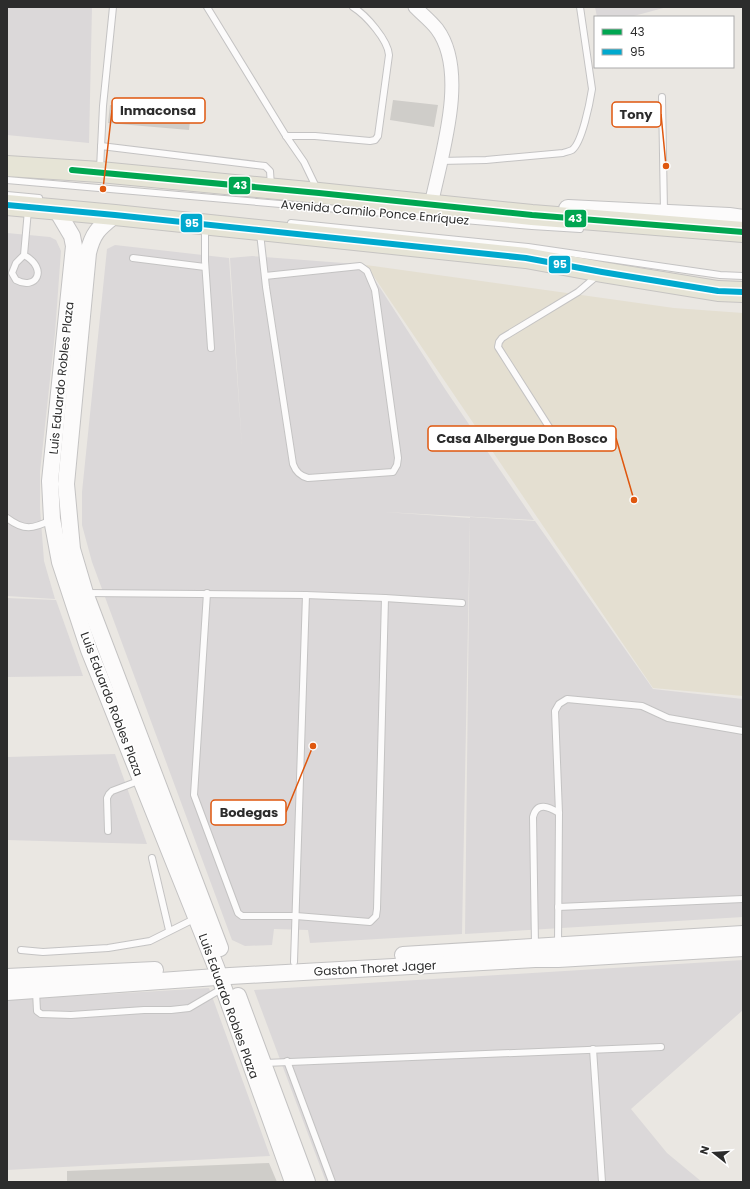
<svg xmlns="http://www.w3.org/2000/svg" width="750" height="1189" viewBox="0 0 750 1189" font-family="Poppins,sans-serif">
  <style>
    .industrial { fill: #dbd8d9 }
    .education { fill: #e4dfd1 }
    .building { fill: #cfcdc9 }
    .lines { fill: none; stroke-linecap: round; stroke-linejoin: round }
    .service-casing { stroke: #c4c3c3; stroke-width: 8 }
    .minor-casing { stroke: #c4c3c3; stroke-width: 15 }
    .tertiary-casing { stroke: #c4c3c3; stroke-width: 18 }
    .secondary-casing { stroke: #c4c3c3; stroke-width: 20 }
    .primary-casing { stroke: #c6c4c2; stroke-width: 22 }
    .service { stroke: #fcfbfb; stroke-width: 6 }
    .minor { stroke: #fcfbfb; stroke-width: 13 }
    .tertiary { stroke: #fcfbfb; stroke-width: 16 }
    .secondary { stroke: #fcfbfb; stroke-width: 18 }
    .primary { stroke: #e6e4d6; stroke-width: 20 }
    .bus-1-casing { stroke: #fff; stroke-width: 9 }
    .bus-2-casing { stroke: #fff; stroke-width: 9 }
    .bus-1 { stroke: #00a651; stroke-width: 6 }
    .bus-2 { stroke: #00a9ce; stroke-width: 6 }
    .labels { text-anchor: middle; dominant-baseline: central; stroke-width: 3; stroke-linejoin: round; paint-order: stroke }
    .street-label { font-size: 12px; fill: #2c2c2c; stroke: #fff }
    .leader { fill: none; stroke: #df570e; stroke-width: 1.5 }
    .callout-dot { fill: #df570e; stroke: #fff; stroke-width: 1.5 }
    .callout { fill: #fff; stroke: #df570e; stroke-width: 1.5 }
    .callout-label { font-size: 13px; text-anchor: middle; font-weight: bold; fill: #2c2c2c }
    .line-badge { stroke: #fff; stroke-width: 1.5 }
    .badge-label { font-size: 11px; text-anchor: middle; font-weight: bold; fill: #fff }
  </style>
  <rect width="100%" height="100%" fill="#eae7e2"/>
  <!-- industrial -->
  <g class="industrial">
    <path d="M7 7H92L89 143 7 135Z"/>
    <path d="M595 7H667L630 17H597Z"/>
    <path d="M7 233 50 237 56 240 61 251 55 333 40 472V508L44 561 55 599 7 596Z"/>
    <path d="M115 245 229 258 242 448 230 258 252 256 357 264 368 269 445 389 534 520 384 512 470 518 462 934 310 943 308 930 274 929 272 945 245 946 232 940 92 562 82 525V492L107 249Z"/>
    <path d="M470 517 535 521 653 689 743 699V917L465 934Z"/>
    <path d="M7 598 56 600 83 676 7 677Z"/>
    <path d="M115 754 147 844 7 840V757Z"/>
    <path d="M743 960V1010L631 1109 667 1153 702 1182H326L254 990Z"/>
    <path d="M209 988 270 1156 7 1170V1000Z"/>
  </g>
  <!-- education -->
  <path class="education" d="M366 265 674 308 743 313V696L653 688Z"/>
  <!-- building -->
  <g class="building">
    <path d="M393 100 438 105 434 127 390 120Z"/>
    <path d="M110 105 191 112 189 130 108 123Z"/>
    <path d="M269 1163 277 1182H67V1171Z"/>
  </g>
  <g class="lines">
    <!-- service casing -->
    <g class="service-casing">
      <g id="service">
        <path d="M207 7 286 136 304 162 317 189"/>
        <path d="M662 97 664 212"/>
        <path d="M286 136H315L370 141 375 140 378 136 389 55C388 40 366 15 353 7"/>
        <path d="M101 146 265 166 270 171 271 186"/>
        <path d="M440 161 486 160 563 153C566 152 570 151 572 150 582 143 590 102 592 89L580 7"/>
        <path d="M100 169 103 106 113 7"/>
        <path d="M7 180 532 226 580 229"/>
        <path d="M7 195 39 198"/>
        <path d="M291 223 528 247 720 275 743 276"/>
        <path d="M205 227V261L211 348"/>
        <path d="M260 233 266 287 293 464C296 472 300 476 308 478L393 472 397 465 398 458 375 290 367 271 360 266 265 276"/>
        <path d="M24 255C49 269 36 291 16 280L12 273 16 263 24 255 28 210"/>
        <path d="M133 258 205 267"/>
        <path d="M556 438 498 347 499 342 502 338 578 292 598 275"/>
        <path d="M7 518C24 531 33 529 51 520"/>
        <path d="M86 593 306 595 385 598 462 603"/>
        <path d="M207 593 194 795 238 913 242 916H296L370 922 376 916 377 909 385 598"/>
        <path d="M108 831 107 798 109 794 112 791 141 780"/>
        <path d="M152 858 169 930"/>
        <path d="M558 907 743 899"/>
        <path d="M558 945 559 813 555 711 559 704 567 699 642 706 668 718 743 731"/>
        <path d="M535 946 533 817C537 801 549 807 559 813"/>
        <path d="M21 950 43 952 108 948 150 941 196 918"/>
        <path d="M294 962 306 595"/>
        <path d="M36 991 37 1011 41 1014 71 1015 144 1010H171L189 1008 223 988"/>
        <path d="M593 1049 602 1182"/>
        <path d="M287 1061 332 1182"/>
        <path d="M265 1063 661 1047"/>
      </g>
    </g>
    <!-- minor casing -->
    <g class="minor-casing">
      <path id="minor" d="M415 7C422 14 431 21 437 29 469 72 441 156 431 205"/>
    </g>
    <!-- tertiary casing -->
    <g class="tertiary-casing">
      <g id="tertiary">
        <path d="M56 209 72 236 74 246 50 481 52 519 60 562 89 650 216 967 293 1182"/>
        <path d="M115 215C99 228 93 232 88 253L66 484 72 549 85 593 220 948"/>
        <path d="M403 955 743 934"/>
        <path d="M7 977 155 970"/>
        <path d="M7 992 230 976 535 959H558L743 948"/>
        <path d="M238 996 307 1182"/>
      </g>
    </g>
    <!-- secondary casing -->
    <g class="secondary-casing">
      <path id="secondary" d="M568 209 729 217 743 219"/>
    </g>
    <!-- primary casing -->
    <g class="primary-casing">
      <g id="primary">
        <path d="M7 166 100 172 319 193 532 215 743 232"/>
        <path d="M7 205 115 215 526 258 602 272 718 291 743 292"/>
      </g>
    </g>
    <!-- service -->
    <use href="#service" class="service"/>
    <!-- minor -->
    <use href="#minor" class="minor"/>
    <!-- tertiary -->
    <use href="#tertiary" class="tertiary"/>
    <!-- secondary -->
    <use href="#secondary" class="secondary"/>
    <!-- primary -->
    <use href="#primary" class="primary"/>
    <!-- bus-1 casing -->
    <g class="bus-1-casing">
      <path id="bus-1" d="M72 170 319 193 532 215 743 232"/>
    </g>
    <!-- bus-2 casing -->
    <g class="bus-2-casing">
      <path id="bus-2" d="M7 205 115 215 526 258 602 272 718 291 743 292"/>
    </g>
    <!-- bus-1 -->
    <use href="#bus-1" class="bus-1"/>
    <!-- bus-2 -->
    <use href="#bus-2" class="bus-2"/>
  </g>
  <g class="labels">
    <!-- street labels -->
    <g class="street-label">
      <text transform="translate(375 212) rotate(5)">Avenida Camilo Ponce Enríquez</text>
      <text transform="translate(61 378) rotate(-84)">Luis Eduardo Robles Plaza</text>
      <text transform="translate(112 704) rotate(69)">Luis Eduardo Robles Plaza</text>
      <text transform="translate(375 968) rotate(-3)">Gaston Thoret Jager</text>
      <text transform="translate(229 1006) rotate(70)">Luis Eduardo Robles Plaza</text>
    </g>
  </g>
  <!-- callouts -->
  <path class="leader" d="M103 189L112 110M666 166L661 114M634 500L616 438M313 746L286 812"/>
  <g class="callout-dot">
    <circle cx="103" cy="189" r="4"/>
    <circle cx="666" cy="166" r="4"/>
    <circle cx="634" cy="500" r="4"/>
    <circle cx="313" cy="746" r="4"/>
  </g>
  <g class="callout">
    <rect x="112" y="98" width="93" height="25" rx="4"/>
    <rect x="612" y="102" width="49" height="25" rx="4"/>
    <rect x="428" y="426" width="188" height="25" rx="4"/>
    <rect x="211" y="800" width="75" height="25" rx="4"/>
  </g>
  <g class="callout-label">
    <text x="158" y="115">Inmaconsa</text>
    <text x="636" y="119">Tony</text>
    <text x="522" y="443">Casa Albergue Don Bosco</text>
    <text x="249" y="817">Bodegas</text>
  </g>
  <g class="line-badge">
    <rect x="228" y="176" width="23" height="19" rx="4" fill="#00a651"/>
    <rect x="564" y="209" width="23" height="19" rx="4" fill="#00a651"/>
    <rect x="180" y="213" width="23" height="20" rx="4" fill="#00a9ce"/>
    <rect x="548" y="255" width="23" height="19" rx="4" fill="#00a9ce"/>
  </g>
  <g class="badge-label">
    <text x="240" y="189">43</text>
    <text x="575" y="222">43</text>
    <text x="192" y="227">95</text>
    <text x="560" y="268">95</text>
  </g>
  <!-- border -->
  <rect width="750" height="1189" fill="none" stroke="#2c2c2c" stroke-width="16"/>
  <!-- legend -->
  <rect x="594" y="16" width="140" height="52" fill="#ffffff" stroke="#ababab"/>
  <rect x="602" y="29" width="20" height="6" fill="#00a651" stroke="#ababab"/>
  <text x="630" y="36" font-size="12" fill="#2c2c2c">43</text>
  <rect x="602" y="49" width="20" height="6" fill="#00a9ce" stroke="#ababab"/>
  <text x="630" y="56" font-size="12" fill="#2c2c2c">95</text>
  <!-- north arrow -->
  <g transform="translate(714 1153) rotate(287)" stroke="#ffffff" stroke-width="3" paint-order="stroke">
  <path d="M0-3L7 15L0 10L-7 15Z" fill="#2c2c2c"/>
  <text y="-6" font-size="11" font-weight="bold" text-anchor="middle" fill="#2c2c2c">N</text>
  </g>
</svg>
